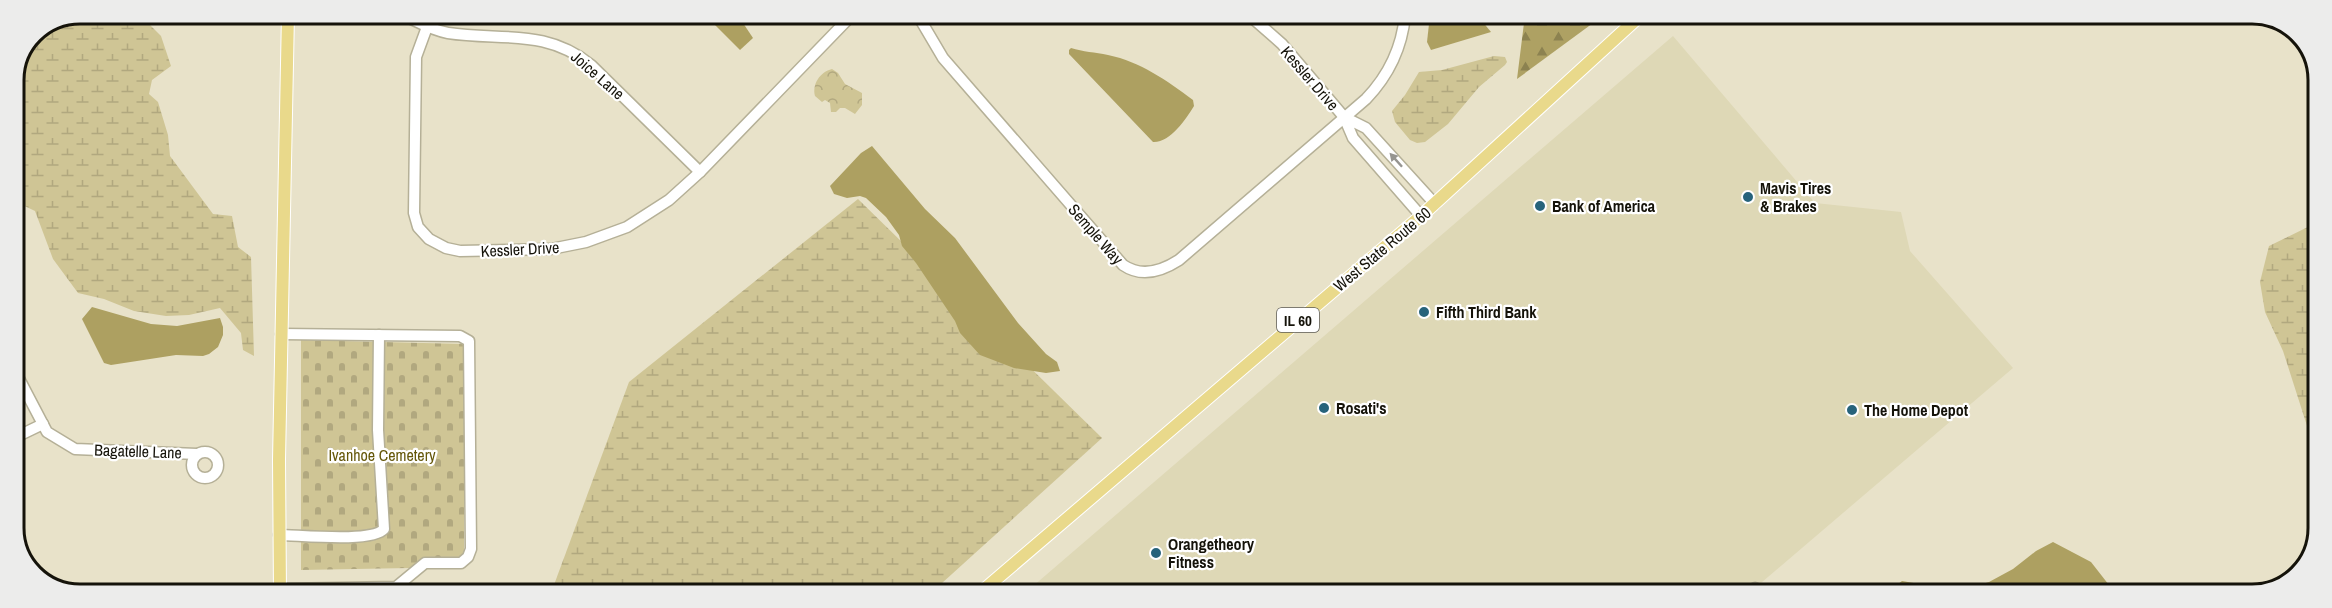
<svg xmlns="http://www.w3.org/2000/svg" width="2332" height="608" viewBox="0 0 2332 608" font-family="'Archivo Narrow',sans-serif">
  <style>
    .built { fill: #ded8b6 }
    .forest { fill: url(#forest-firs) }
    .wetland { fill: url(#wetland-marsh) }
    .cemetery { fill: url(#cemetery-stones) }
    .park { fill: url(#park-crowns) }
    .water { fill: #ada061 }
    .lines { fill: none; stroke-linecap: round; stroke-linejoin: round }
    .minor-casing { stroke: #b5b097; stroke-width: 13 }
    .major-casing { stroke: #fff; stroke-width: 14 }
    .minor { stroke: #fff; stroke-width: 10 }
    .major { stroke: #e9d98b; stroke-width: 12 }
    .oneway { fill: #969591 }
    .poi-dot { fill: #27637b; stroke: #fff; stroke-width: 2 }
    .labels { text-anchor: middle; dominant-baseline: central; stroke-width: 4.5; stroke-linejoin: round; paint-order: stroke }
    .shield { fill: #fff; stroke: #5b5a54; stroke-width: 1.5 }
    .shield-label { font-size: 15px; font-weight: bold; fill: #15130a }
    .street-label { font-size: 16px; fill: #15130a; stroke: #fff }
    .poi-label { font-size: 16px; font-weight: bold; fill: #15130a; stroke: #fff; text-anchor: start }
    .park-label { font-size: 16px; fill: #655709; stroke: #fff }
    .rim { fill: none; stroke: #15130a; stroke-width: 3 }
  </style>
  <defs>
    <pattern id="forest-firs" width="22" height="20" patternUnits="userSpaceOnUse" patternTransform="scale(1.5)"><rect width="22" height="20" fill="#aea163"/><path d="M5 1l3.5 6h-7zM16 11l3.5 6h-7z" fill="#8c8250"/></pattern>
    <pattern id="wetland-marsh" width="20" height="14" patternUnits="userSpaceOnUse" patternTransform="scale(1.5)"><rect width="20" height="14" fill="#cfc595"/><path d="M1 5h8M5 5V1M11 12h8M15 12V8" fill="none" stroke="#b1a87f"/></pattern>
    <pattern id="cemetery-stones" width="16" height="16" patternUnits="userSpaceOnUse" patternTransform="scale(1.5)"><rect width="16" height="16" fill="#cfc595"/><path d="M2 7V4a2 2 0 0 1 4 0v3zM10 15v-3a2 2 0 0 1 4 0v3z" fill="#b1a87f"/></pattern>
    <pattern id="park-crowns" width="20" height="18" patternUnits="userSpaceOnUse" patternTransform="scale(1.5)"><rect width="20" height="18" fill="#cfc595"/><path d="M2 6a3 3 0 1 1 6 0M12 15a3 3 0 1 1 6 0" fill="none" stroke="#b1a87f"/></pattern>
  </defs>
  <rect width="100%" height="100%" fill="#e8e2c9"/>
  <!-- built -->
  <path class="built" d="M1673 36 1815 203 1901 212 1910 251 2013 368 1755 588 1753 594 1025 593Z"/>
  <!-- forest -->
  <path class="forest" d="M1525 15H1604L1517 79Z"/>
  <!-- wetland -->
  <g class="wetland">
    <path d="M80 14H143V18L161 36 171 66 152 80 149 94 158 102 168 135 170 156 213 214 232 216 238 247 251 257 254 356 243 350 241 333 220 308 189 315 166 316 134 311 104 299 78 293 53 259 35 211 14 201V80L33 33Z"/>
    <path d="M1494 56 1505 57 1507 62 1505 65 1479 87 1448 124 1425 142 1417 143 1410 140 1395 122 1392 111 1405 95 1419 72 1442 70Z"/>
    <path d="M858 199 1102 438 931 593H551L629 382Z"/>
    <path d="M2318 222 2317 457 2283 351 2265 312 2260 282 2269 246Z"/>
  </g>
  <!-- cemetery -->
  <path class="cemetery" d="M301 340 464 344V567L301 570Z"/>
  <!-- park -->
  <path class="park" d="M832 69 838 73 845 84 862 93V105L855 114 845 108H840L836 112H831L830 103 825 100 822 102 815 96C812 84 820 72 832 69Z"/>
  <!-- water -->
  <g class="water">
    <path d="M704 14H737L753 38 740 50Z"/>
    <path d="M1430 15H1477L1491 32 1431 50 1427 42Z"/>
    <path d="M1071 48C1083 52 1095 52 1108 55 1141 62 1166 80 1193 100L1194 106C1186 119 1170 143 1153 142L1069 54V50Z"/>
    <path d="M872 146 925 209 955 238 1018 323 1046 354 1057 362 1060 371 1046 373 1014 368 980 355 960 333 955 321 916 263 902 246 899 235 886 217 866 198 860 196 847 198 834 194 830 186 861 153Z"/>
    <path d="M92 307 151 324 177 326 220 318 223 327V335L218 347 209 354 203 356 176 355 111 365 104 363 82 319Z"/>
    <path d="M2053 542 2091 562 2116 594H1885L1902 581 1960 591 1989 582 2013 569 2036 551Z"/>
  </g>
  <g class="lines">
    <!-- minor casing -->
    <g class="minor-casing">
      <g id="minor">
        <path d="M401 14C416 21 431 30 448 33 500 41 546 28 591 65L700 172"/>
        <path d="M917 14 943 58 1123 265C1142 278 1162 271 1179 260L1366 99C1389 75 1402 48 1405 15"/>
        <path d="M1249 15 1282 44 1344 117"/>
        <path d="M427 27 416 57 414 213 418 227 429 239 446 248 460 251 551 249 586 242 627 227 669 200 700 172 853 14"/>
        <path d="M1421 216 1353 138 1344 117 1366 128 1435 204"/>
        <path d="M14 369 47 432 75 449 197 454"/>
        <path d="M14 438 43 424"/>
        <circle cx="205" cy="465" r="13"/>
        <path d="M279 535C299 535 372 543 384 529L378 430 379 335"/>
        <path d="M1755 588 1760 594"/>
        <path d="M280 589 396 587 425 563H461L468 557 471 549 469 341 460 336 281 334"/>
      </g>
    </g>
    <!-- major casing -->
    <g class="major-casing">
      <g id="major">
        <path d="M280 593 279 460 288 14"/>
        <path d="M980 593 1421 216 1641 15"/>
      </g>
    </g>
    <!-- minor -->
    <use href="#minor" class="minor"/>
    <!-- major -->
    <use href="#major" class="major"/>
  </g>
  <!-- one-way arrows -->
  <defs><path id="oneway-solid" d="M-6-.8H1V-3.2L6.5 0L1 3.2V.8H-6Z" transform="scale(1.5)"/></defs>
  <use class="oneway" href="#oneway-solid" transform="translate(1396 160) rotate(-132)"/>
  <!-- markers -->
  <g class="poi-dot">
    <circle cx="1748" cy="197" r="6"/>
    <circle cx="1540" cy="206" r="6"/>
    <circle cx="1424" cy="312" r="6"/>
    <circle cx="1324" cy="408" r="6"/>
    <circle cx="1852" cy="410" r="6"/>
    <circle cx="1156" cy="553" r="6"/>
  </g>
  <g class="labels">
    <!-- shield labels -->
    <rect class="shield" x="1277" y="308" width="42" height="24" rx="4.5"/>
    <g class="shield-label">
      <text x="1298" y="320">IL 60</text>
    </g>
    <!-- street labels -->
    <g class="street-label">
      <text transform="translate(598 75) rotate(41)">Joice Lane</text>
      <text transform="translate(1310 78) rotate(49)">Kessler Drive</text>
      <text transform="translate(1096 234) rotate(49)">Semple Way</text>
      <text transform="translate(520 249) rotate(-3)">Kessler Drive</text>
      <text transform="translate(1382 249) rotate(-40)">West State Route 60</text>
      <text transform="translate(138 451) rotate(2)">Bagatelle Lane</text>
    </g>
    <!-- poi labels -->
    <g class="poi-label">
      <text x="1760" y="188">Mavis Tires<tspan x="1760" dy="18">&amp; Brakes</tspan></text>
      <text x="1552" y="206">Bank of America</text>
      <text x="1436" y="312">Fifth Third Bank</text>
      <text x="1336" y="408">Rosati's</text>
      <text x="1864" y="410">The Home Depot</text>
      <text x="1168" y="544">Orangetheory<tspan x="1168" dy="18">Fitness</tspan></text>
    </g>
    <!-- park labels -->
    <g class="park-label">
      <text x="382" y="455">Ivanhoe Cemetery</text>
    </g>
  </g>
  <!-- crop -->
  <path d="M0 0H2332V608H0ZM80 24H2252A56 56 0 0 1 2308 80V528A56 56 0 0 1 2252 584H80A56 56 0 0 1 24 528V80A56 56 0 0 1 80 24Z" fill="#ececeb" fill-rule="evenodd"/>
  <path class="rim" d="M80 24H2252A56 56 0 0 1 2308 80V528A56 56 0 0 1 2252 584H80A56 56 0 0 1 24 528V80A56 56 0 0 1 80 24Z"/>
</svg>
